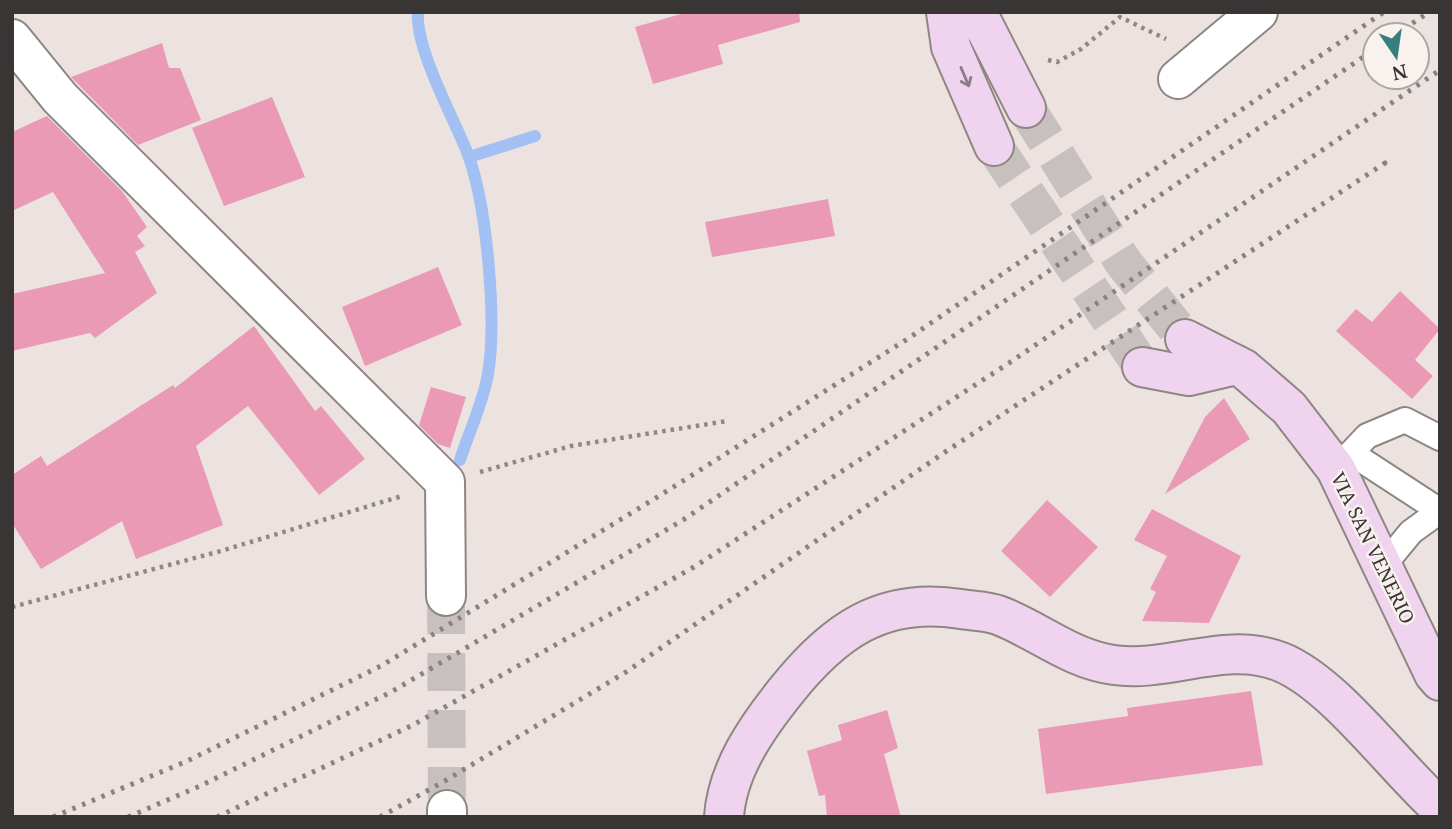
<svg xmlns="http://www.w3.org/2000/svg" width="1452" height="829" viewBox="0 0 1452 829" font-family="'Noto Serif',serif">
  <style>
    .lines { fill: none; stroke-linecap: round; stroke-linejoin: round }
    .stream { stroke: #a2c0f3; stroke-width: 12 }
    .building { fill: #ea9ab5 }
    .street-tunnel { stroke: #c8c0be; stroke-width: 38; stroke-dasharray: 38 19; stroke-linecap: butt }
    .secondary-tunnel { stroke: #c8c0be; stroke-width: 38; stroke-dasharray: 38 19; stroke-linecap: butt }
    .lane-casing { stroke: #8e8683; stroke-width: 28 }
    .street-casing { stroke: #8e8683; stroke-width: 42 }
    .secondary-casing { stroke: #8e8683; stroke-width: 42 }
    .path { stroke: #8e8886; stroke-width: 4.5; stroke-dasharray: 3.5 5; stroke-linecap: butt }
    .lane { stroke: #fff; stroke-width: 24 }
    .street { stroke: #fff; stroke-width: 38 }
    .secondary { stroke: #f0d4ef; stroke-width: 38 }
    .rail { stroke: #888280; stroke-width: 5; stroke-dasharray: 3.5 7; stroke-linecap: butt }
    .oneway { stroke: #8b7d88 }
    .labels { text-anchor: middle; dominant-baseline: central; stroke-width: 5; stroke-linejoin: round; paint-order: stroke }
    .street-label { font-size: 19px; fill: #383534; stroke: #f9f1ee }
  </style>
  <rect width="100%" height="100%" fill="#ece3e0"/>
  <g class="lines">
    <!-- stream -->
    <g class="stream">
      <path d="M418 12C415 48 453 117 467 152 487 203 497 321 488 374 483 403 469 432 460 460"/>
      <path d="M469 157 535 136"/>
    </g>
  </g>
  <!-- building -->
  <g class="building">
    <path d="M688 12H799L800 22 718 45 723 64 653 84 635 27Z"/>
    <path d="M162 43 169 68H180L201 120 138 145 71 77Z"/>
    <path d="M272 97 305 177 224 206 192 128Z"/>
    <path d="M47 116 122 191 147 227 137 236 145 246 135 252 157 293 95 338 90 333 12 351V294L105 273 53 192 12 211V132Z"/>
    <path d="M828 199 835 236 712 257 705 222Z"/>
    <path d="M438 267 462 325 365 366 342 307Z"/>
    <path d="M1400 291 1440 329 1415 360 1433 376 1412 399 1336 331 1356 309 1372 322Z"/>
    <path d="M254 326 315 411 321 406 365 459 319 495 248 406 196 446 223 525 136 559 122 521 41 569 12 523V475L41 456 47 466 173 385 175 388Z"/>
    <path d="M431 387 466 397 450 448 438 444 419 425Z"/>
    <path d="M1224 398 1250 439 1165 494 1205 417Z"/>
    <path d="M1047 500 1098 547 1050 597 1001 551Z"/>
    <path d="M1152 509 1241 556 1209 623 1142 621 1156 592 1150 589 1167 556 1134 540Z"/>
    <path d="M1251 691 1263 765 1046 794 1038 729 1128 716 1127 708Z"/>
    <path d="M887 710 898 748 884 754 901 817H827L825 795 819 796 807 751 842 740 838 725Z"/>
  </g>
  <g class="lines">
    <!-- street-tunnel -->
    <path class="street-tunnel" d="M446 596 447 810"/>
    <!-- secondary-tunnel -->
    <g class="secondary-tunnel">
      <path d="M1026 108 1123 262 1185 339"/>
      <path d="M994 146 1142 367"/>
    </g>
    <!-- lane casing -->
    <g class="lane-casing">
      <g id="lane">
        <path d="M1351 453 1367 436 1405 420 1440 438"/>
        <path d="M1336 469 1351 453 1440 511"/>
        <path d="M1383 566 1411 532 1440 511"/>
      </g>
    </g>
    <!-- street casing -->
    <g class="street-casing">
      <g id="street">
        <path d="M12 39 60 98 445 482 446 596"/>
        <path d="M1178 79 1258 12"/>
        <path d="M447 810V817"/>
      </g>
    </g>
    <!-- secondary casing -->
    <g class="secondary-casing">
      <g id="secondary">
        <path d="M946 12 951 47 994 146"/>
        <path d="M977 12 1026 108"/>
        <path d="M1185 339 1244 369 1289 408 1336 469 1434 674 1440 681"/>
        <path d="M1142 367 1189 376 1236 365"/>
        <path d="M724 817C727 770 757 727 786 691 833 632 882 596 961 609 973 611 987 611 998 615 1038 630 1070 659 1114 665 1169 673 1226 640 1281 662 1335 684 1394 767 1440 808"/>
      </g>
    </g>
    <!-- path -->
    <g class="path">
      <path d="M1048 60 1057 62 1081 49 1120 17 1166 39"/>
      <path d="M480 472 571 446 727 421"/>
      <path d="M12 607 221 551 402 496"/>
    </g>
    <!-- lane -->
    <use href="#lane" class="lane"/>
    <!-- street -->
    <use href="#street" class="street"/>
    <!-- secondary -->
    <use href="#secondary" class="secondary"/>
    <!-- rail -->
    <g class="rail">
      <path d="M1395 35 1429 12"/>
      <path d="M53 817 185 762 381 666 659 496 909 338 1384 12"/>
      <path d="M128 817 200 786 391 692 683 520 1375 49"/>
      <path d="M217 817 413 725 694 567 1009 363 1440 70"/>
      <path d="M380 817 443 782 626 672 948 450 1385 163 1380 168"/>
    </g>
  </g>
  <!-- one-way arrows -->
  <defs><path id="oneway-shaft" d="M-6 0H5M1.5-3L5.5 0L1.5 3" fill="none" stroke-width="1.6" stroke-linecap="round" stroke-linejoin="round" transform="scale(1.75)"/></defs>
  <use class="oneway" href="#oneway-shaft" transform="translate(965 77) rotate(67)"/>
  <g class="labels">
    <!-- street labels -->
    <g class="street-label">
      <text transform="translate(1373 548) rotate(64)">VIA SAN VENERIO</text>
    </g>
  </g>
  <!-- border -->
  <rect width="1452" height="829" fill="none" stroke="#383534" stroke-width="28"/>
  <!-- north arrow -->
  <g transform="translate(1396 56) rotate(167)"><circle r="33" fill="#f9f1ee" stroke="#aca6a4" stroke-width="2"/>
  <path d="M0-5L12 26L0 18L-12 26Z" fill="#367f7e"/>
  <text y="-10" font-size="19" font-weight="bold" text-anchor="middle" fill="#383534">N</text>
  </g>
</svg>
